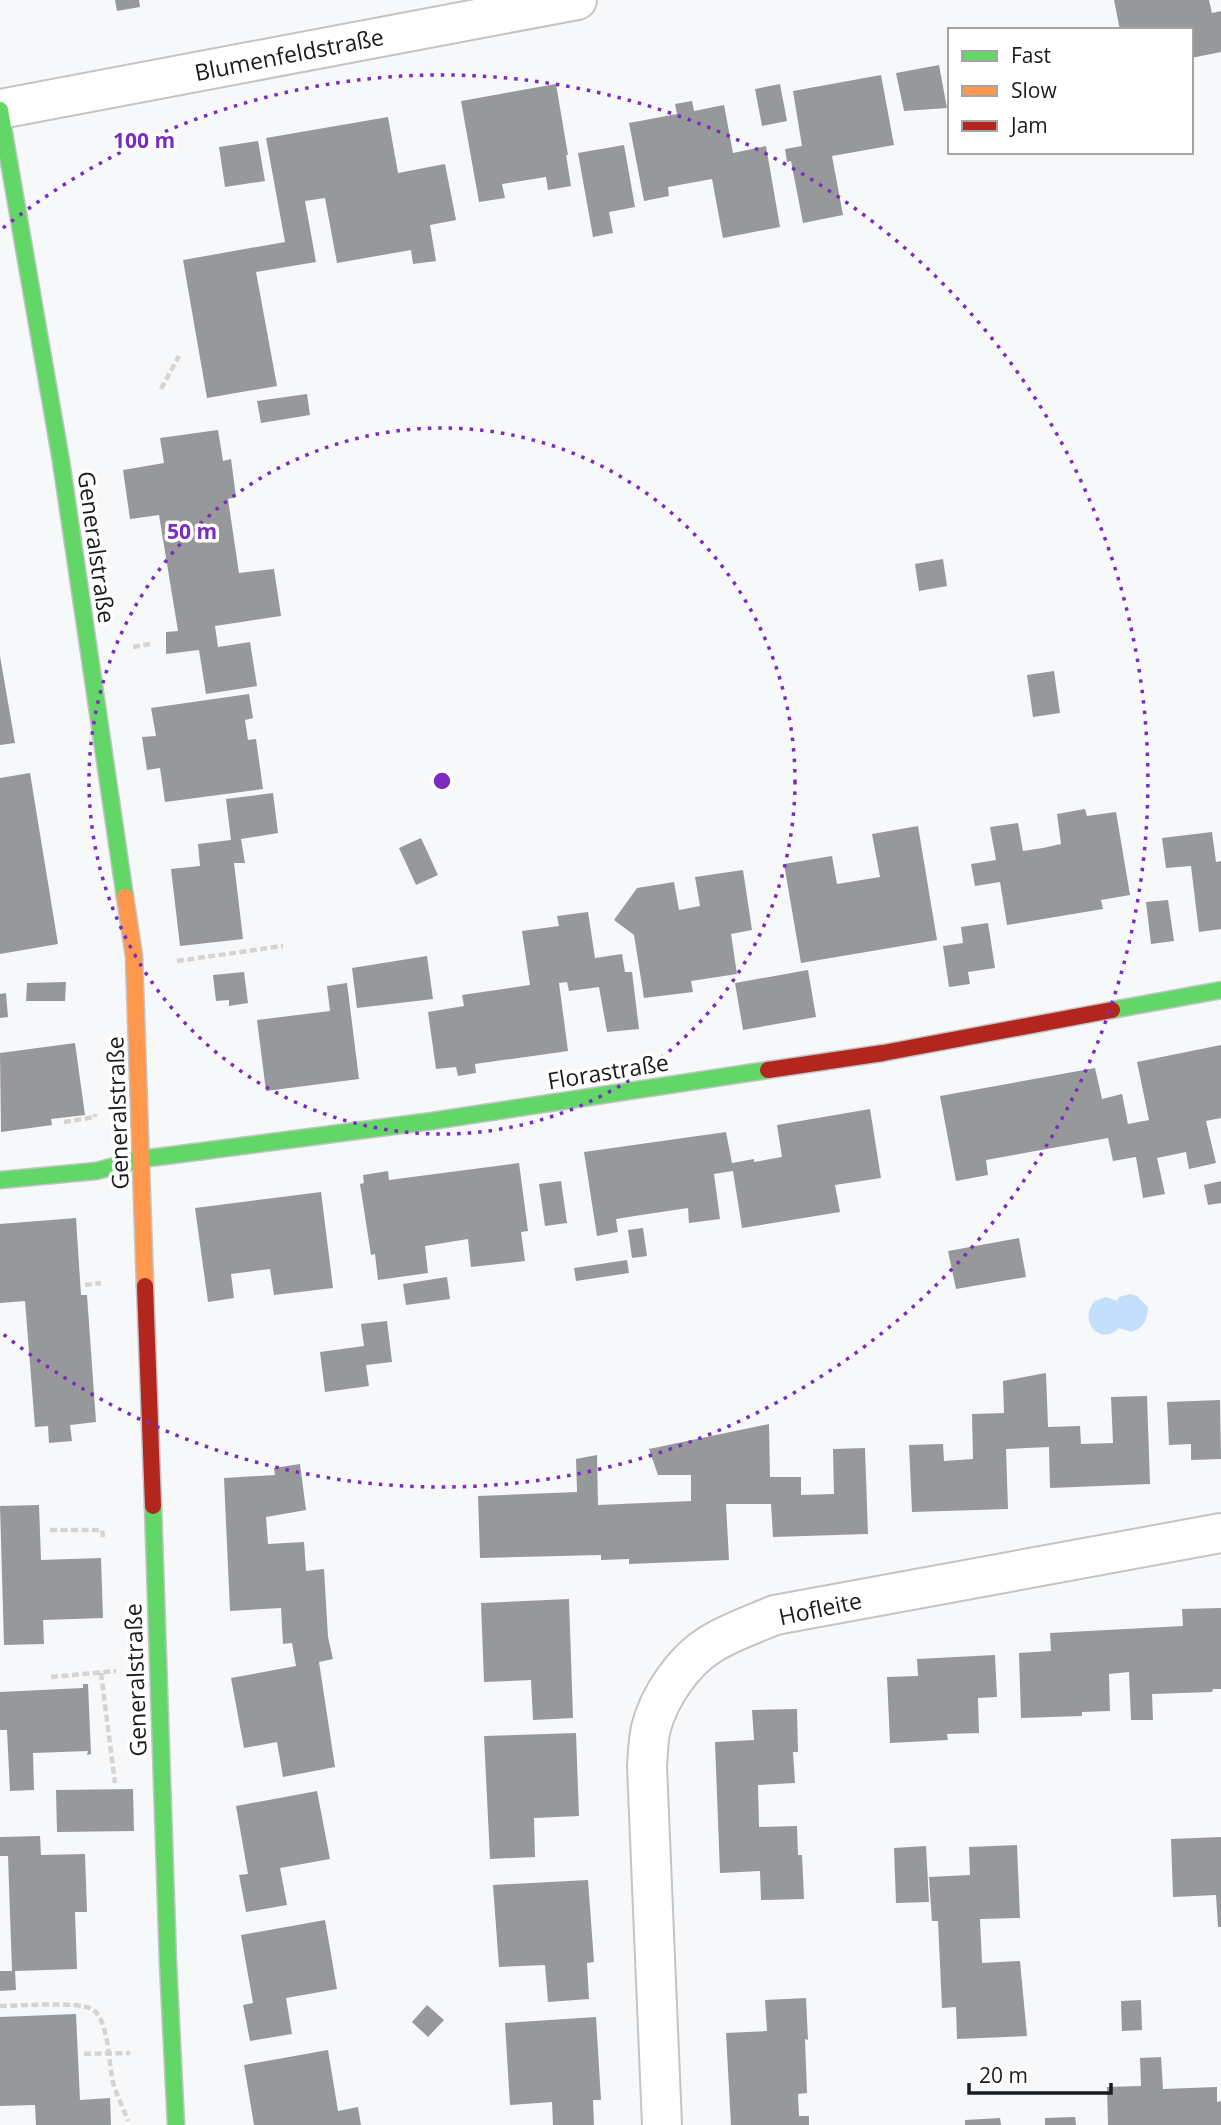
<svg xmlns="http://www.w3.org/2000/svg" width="1221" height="2125" viewBox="0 0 1221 2125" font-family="'Open Sans',sans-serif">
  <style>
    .water { fill: #c4dffb }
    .building { fill: #97989a }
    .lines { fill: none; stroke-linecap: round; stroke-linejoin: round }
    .street-casing { stroke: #c3c4c6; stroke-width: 42 }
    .fast-casing { stroke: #c3c4c6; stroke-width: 19 }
    .slow-casing { stroke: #c3c4c6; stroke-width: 19 }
    .jam-casing { stroke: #c3c4c6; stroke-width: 19 }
    .path { stroke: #d4d4d5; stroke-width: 4.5; stroke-dasharray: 7 3.5; stroke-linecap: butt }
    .street { stroke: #fefefe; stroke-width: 38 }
    .fast { stroke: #63d668; stroke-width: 16 }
    .slow { stroke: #ff974d; stroke-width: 16 }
    .jam { stroke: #b3261e; stroke-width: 16 }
    .ring { fill: none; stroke: #7b2cbf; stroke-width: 3.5; stroke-dasharray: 3.5 7 }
    .labels { text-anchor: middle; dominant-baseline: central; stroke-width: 7; stroke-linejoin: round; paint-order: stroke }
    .street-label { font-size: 23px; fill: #1a1b1c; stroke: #fff }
    .centre { fill: #7b2cbf; stroke: #fff; stroke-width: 3.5 }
    .ring-label { font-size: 21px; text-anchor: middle; font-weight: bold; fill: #7b2cbf; stroke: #fff; stroke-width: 7; stroke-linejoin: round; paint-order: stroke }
  </style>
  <rect width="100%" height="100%" fill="#f6f8fa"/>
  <!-- water -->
  <path class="water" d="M1130 1294 1137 1296 1148 1307C1147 1320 1144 1328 1131 1332L1119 1328C1101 1347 1077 1321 1095 1301L1106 1297 1117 1301 1119 1297Z"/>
  <!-- building -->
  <g class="building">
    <path d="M115 0H139L140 7 117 11Z"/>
    <path d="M1114 0H1209L1212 13 1221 11V52L1191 58V30H1120Z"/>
    <path d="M939 65 947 108 904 111 896 73Z"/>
    <path d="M881 75 894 145 832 156 843 215 803 223 791 161 787 162 785 149 802 146 793 91Z"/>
    <path d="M556 84 568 155H566L571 186 548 190 546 177 502 184 505 198 479 202 461 101Z"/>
    <path d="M780 84 787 121 762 126 755 89Z"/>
    <path d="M692 101 694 111 724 105 733 153 766 146 780 227 723 238 712 179 668 187 669 196 644 201 629 123 677 114 675 104Z"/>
    <path d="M388 117 398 173 445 164 456 220 430 225 436 261 413 264 411 250 337 263 325 198 305 201 316 262 256 272 277 386 207 398 183 260 285 242 266 138Z"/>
    <path d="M258 141 265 181 225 187 219 147Z"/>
    <path d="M624 145 635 207 609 212 613 233 593 237 578 153Z"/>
    <path d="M307 394 310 415 261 423 257 401Z"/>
    <path d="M218 430 223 461 231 459 236 497 228 499 239 573 274 569 281 616 215 626 218 647 250 642 257 686 206 694 199 650 166 654V632L178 631 159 515 130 519 123 470 164 463 160 438Z"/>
    <path d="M943 559 947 586 919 591 915 564Z"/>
    <path d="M0 656 15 743 0 745Z"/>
    <path d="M1054 671 1060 713 1033 717 1027 675Z"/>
    <path d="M249 694 253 718 245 720 248 740 256 739 263 789 165 802 160 768 147 770 142 737 156 736 151 708Z"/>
    <path d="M30 773 58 944 0 954V778Z"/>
    <path d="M273 793 278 833 241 839 245 863H234L243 939 180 946 171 869 200 866 198 844 231 840 226 799Z"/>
    <path d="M1085 809 1087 816 1116 812 1130 895 1101 900 1103 909 1007 925 1000 882 975 886 971 864 996 860 990 827 1018 823 1023 851 1043 848 1061 844 1057 814Z"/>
    <path d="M918 826 937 940 801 963 784 864 832 856 837 884 880 877 872 834Z"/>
    <path d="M1212 832 1216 862 1221 861V929L1199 932 1191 866 1166 868 1162 838Z"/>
    <path d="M421 838 438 875 416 885 399 848Z"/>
    <path d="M743 870 752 930 731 934 737 974 691 981 693 992 644 998 634 935 614 920 637 888 674 882 679 910 700 906 695 877Z"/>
    <path d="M1168 900 1174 941 1151 944 1146 902Z"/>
    <path d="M588 912 595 958 622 954 625 972H632L639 1029 607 1032 599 987 569 991 567 982 559 983 568 1051 475 1064 476 1073 458 1076 456 1067 436 1069 428 1012 464 1006 462 995 530 985 522 931 559 926 557 916Z"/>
    <path d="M988 923 995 968 968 972 970 984 949 987 943 946 963 943 961 927Z"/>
    <path d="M427 956 433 999 357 1008 352 968Z"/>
    <path d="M808 970 816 1017 743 1030 735 983Z"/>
    <path d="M244 972 248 1003 229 1006V1000L216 1001 213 975Z"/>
    <path d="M66 982 65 1001H26L27 983Z"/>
    <path d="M347 983 359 1079 266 1091 257 1020 330 1011 327 986Z"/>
    <path d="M6 993 8 1017 0 1018V994Z"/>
    <path d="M75 1043 85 1115 51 1119 52 1125 1 1132 0 1053Z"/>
    <path d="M1221 1045V1118L1206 1121 1216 1163 1189 1169 1186 1152 1157 1158 1165 1194 1143 1198 1136 1157 1113 1161 1108 1138 986 1160 988 1175 956 1181 940 1096 1095 1068 1102 1099 1122 1094 1128 1124 1149 1120 1137 1062Z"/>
    <path d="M870 1109 881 1178 835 1185 840 1212 742 1228 733 1171 714 1174 720 1219 689 1223 688 1208 641 1215 616 1219 618 1232 597 1236 584 1152 726 1132 732 1163 754 1159V1162L782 1157 777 1125Z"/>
    <path d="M519 1163 528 1231 521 1232 525 1261 471 1267 468 1239 425 1246 428 1273 378 1280 375 1254 371 1255 360 1184 364 1183 363 1175 388 1171 389 1180Z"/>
    <path d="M561 1181 567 1223 545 1226 539 1184Z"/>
    <path d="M1221 1181V1203L1208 1205 1204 1185Z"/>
    <path d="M321 1192 333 1288 274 1295 270 1269 231 1274 234 1298 208 1302 195 1208Z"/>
    <path d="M76 1218 81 1295H87L96 1422 70 1425 72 1441 49 1443 48 1426 35 1427 25 1301 0 1303V1224Z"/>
    <path d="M643 1228 647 1256 632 1258 628 1230Z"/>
    <path d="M1019 1238 1026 1277 956 1289 948 1251Z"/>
    <path d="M627 1260 629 1273 576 1281 574 1268Z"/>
    <path d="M447 1277 450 1299 406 1305 403 1284Z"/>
    <path d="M387 1321 392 1362 366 1365 369 1386 325 1392 320 1352 364 1346 361 1324Z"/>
    <path d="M1046 1373 1048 1427 1080 1426 1081 1444 1113 1443 1111 1397 1147 1396 1150 1484 1050 1488 1049 1447 1006 1449 1008 1509 912 1512 909 1445 943 1444 944 1461 973 1459 972 1414 1004 1413 1003 1381Z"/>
    <path d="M1220 1400 1221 1459 1191 1460V1444L1169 1445 1167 1402Z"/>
    <path d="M769 1424 770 1477H801V1495L834 1494 833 1449 865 1448 868 1534 773 1537 771 1504H726L729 1560 629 1564V1559L601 1560V1555L480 1558 478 1496 577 1492 576 1459 597 1455 598 1505 691 1501V1475H658L649 1449Z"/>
    <path d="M300 1464 306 1510 266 1517 268 1544 304 1542 306 1571 324 1569 328 1637 333 1659 319 1662 335 1767 283 1777 277 1742 244 1748 231 1678 296 1666 292 1643 283 1644 281 1608 230 1611 224 1478 275 1475 274 1468Z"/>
    <path d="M39 1505 41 1560 101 1558 103 1618 43 1620 44 1644 4 1645 0 1506Z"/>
    <path d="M569 1599 573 1718 533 1720 531 1680 484 1682 481 1603Z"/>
    <path d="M1221 1608V1689H1213L1212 1692 1152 1694 1153 1720H1131L1129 1672 1109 1674 1110 1711 1082 1712V1716L1021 1718 1019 1653 1051 1651 1050 1633 1183 1626 1182 1609Z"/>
    <path d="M995 1655 997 1697 978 1698 979 1733 947 1734 948 1740 890 1743 887 1677 918 1676 917 1659Z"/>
    <path d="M83 1684H88L91 1754 87 1755 88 1751 33 1753 34 1790 10 1791 7 1730H0V1692L83 1688Z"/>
    <path d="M797 1709 798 1752H793L795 1783 758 1785 759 1827 797 1826 798 1855H802L804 1899 761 1900 760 1871 720 1873 715 1742 754 1740 752 1710Z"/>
    <path d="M576 1733 579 1816 534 1818 535 1857 490 1859 484 1736Z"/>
    <path d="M133 1789 134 1831 57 1832 56 1790Z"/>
    <path d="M317 1791 330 1859 280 1868 287 1905 246 1912 239 1875 248 1874 236 1806Z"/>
    <path d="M40 1836 41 1855 85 1854 87 1912H75L77 1969 15 1971 16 1990 0 1991V1971H12L8 1856H0V1837Z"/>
    <path d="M1221 1837V1927H1218L1216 1895 1173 1897 1171 1839Z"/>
    <path d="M1017 1845 1020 1918 980 1919 982 1963 1020 1961 1027 2036 957 2039 956 2007 942 2008 938 1921H932L929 1877 970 1875 969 1847Z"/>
    <path d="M926 1846 929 1902 896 1903 894 1848Z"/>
    <path d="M588 1880 594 1962 587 1963 589 1999 548 2002 545 1965 499 1967 493 1885Z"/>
    <path d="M325 1920 337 1989 286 1998 292 2034 250 2041 243 2005 253 2003 241 1935Z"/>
    <path d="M806 1998 808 2040 805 2039 807 2093 798 2094 799 2116H809V2125H731L726 2033 767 2031 765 2000Z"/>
    <path d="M1141 2000 1142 2030 1122 2031 1121 2001Z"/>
    <path d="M427 2005 444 2020 428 2037 412 2022Z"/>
    <path d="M76 2014 80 2100 110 2098 111 2125H36L35 2105 0 2106V2017Z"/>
    <path d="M596 2017 601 2100H593L594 2125H553L552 2102 510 2105 505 2023Z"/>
    <path d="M328 2050 338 2111 358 2107 361 2125H254L244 2065Z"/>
    <path d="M1161 2057 1163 2089 1217 2087V2102L1221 2101V2125H1108L1107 2087 1141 2086 1140 2058Z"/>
    <path d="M1075 2117 1076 2125H1045V2118Z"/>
    <path d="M1000 2118 1001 2125H965V2120Z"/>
  </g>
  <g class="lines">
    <!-- street casing -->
    <g class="street-casing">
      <g id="street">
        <path d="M0 109 577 0"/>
        <path d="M662 2125 647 1766C648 1754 648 1740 651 1728 659 1697 683 1661 711 1644 730 1632 754 1624 775 1615L1221 1533"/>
      </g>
    </g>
    <!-- fast casing -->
    <g class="fast-casing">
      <g id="fast">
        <path d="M0 110 61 461 125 897"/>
        <path d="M1112 1010 1221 990"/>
        <path d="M0 1180 96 1171 142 1159 432 1121 768 1070"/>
        <path d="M153 1506 168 1963 176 2125"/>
      </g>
    </g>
    <!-- slow casing -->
    <g class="slow-casing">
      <path id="slow" d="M125 897 134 956 145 1286"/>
    </g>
    <!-- jam casing -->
    <g class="jam-casing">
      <g id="jam">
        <path d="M768 1070 883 1053 1112 1010"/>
        <path d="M145 1286 153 1506"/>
      </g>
    </g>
    <!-- path -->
    <g class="path">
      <path d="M161 389 179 356"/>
      <path d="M133 647 150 644"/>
      <path d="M177 961 283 946"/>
      <path d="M64 1122 95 1117V1114"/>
      <path d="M85 1285 101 1283"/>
      <path d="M50 1530H102L103 1537"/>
      <path d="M101 1673 115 1783"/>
      <path d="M51 1677 116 1671"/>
      <path d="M0 2006C20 2006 77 2001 92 2009 110 2020 108 2067 114 2086 118 2098 124 2110 128 2121"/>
      <path d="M84 2054 130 2053"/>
    </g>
    <!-- street -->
    <use href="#street" class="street"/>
    <!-- fast -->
    <use href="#fast" class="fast"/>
    <!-- slow -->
    <use href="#slow" class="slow"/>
    <!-- jam -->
    <use href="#jam" class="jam"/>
  </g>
  <!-- distance rings -->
  <g class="ring">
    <circle cx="442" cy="781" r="353"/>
    <path d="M3 228A706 706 0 1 1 3 1334"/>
  </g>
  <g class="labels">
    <!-- street labels -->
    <g class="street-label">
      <text transform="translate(289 54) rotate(-11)">Blumenfeldstraße</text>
      <text transform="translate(97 547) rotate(82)">Generalstraße</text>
      <text transform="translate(608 1071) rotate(-9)">Florastraße</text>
      <text transform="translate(117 1113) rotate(-92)">Generalstraße</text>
      <text transform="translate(820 1608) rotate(-12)">Hofleite</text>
      <text transform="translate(135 1680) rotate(-92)">Generalstraße</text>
    </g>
  </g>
  <circle cx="442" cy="781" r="10" class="centre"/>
  <g class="ring-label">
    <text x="144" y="148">100 m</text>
    <text x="192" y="539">50 m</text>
  </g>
  <!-- legend -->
  <rect x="948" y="28" width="245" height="126" fill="#ffffff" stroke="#a3a4a4" stroke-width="2"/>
  <rect x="962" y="51" width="35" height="10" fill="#63d668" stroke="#a3a4a4" stroke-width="2"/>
  <text x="1011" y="63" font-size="21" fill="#1a1b1c">Fast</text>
  <rect x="962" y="86" width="35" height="10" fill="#ff974d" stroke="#a3a4a4" stroke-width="2"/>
  <text x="1011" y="98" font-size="21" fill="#1a1b1c">Slow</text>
  <rect x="962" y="121" width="35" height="10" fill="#b3261e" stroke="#a3a4a4" stroke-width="2"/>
  <text x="1011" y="133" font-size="21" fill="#1a1b1c">Jam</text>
  <!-- scale -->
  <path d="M969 2083v10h142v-10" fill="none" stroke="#1a1b1c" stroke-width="3.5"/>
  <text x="979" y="2083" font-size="21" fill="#1a1b1c" stroke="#ffffff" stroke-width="5" paint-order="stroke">20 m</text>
</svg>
